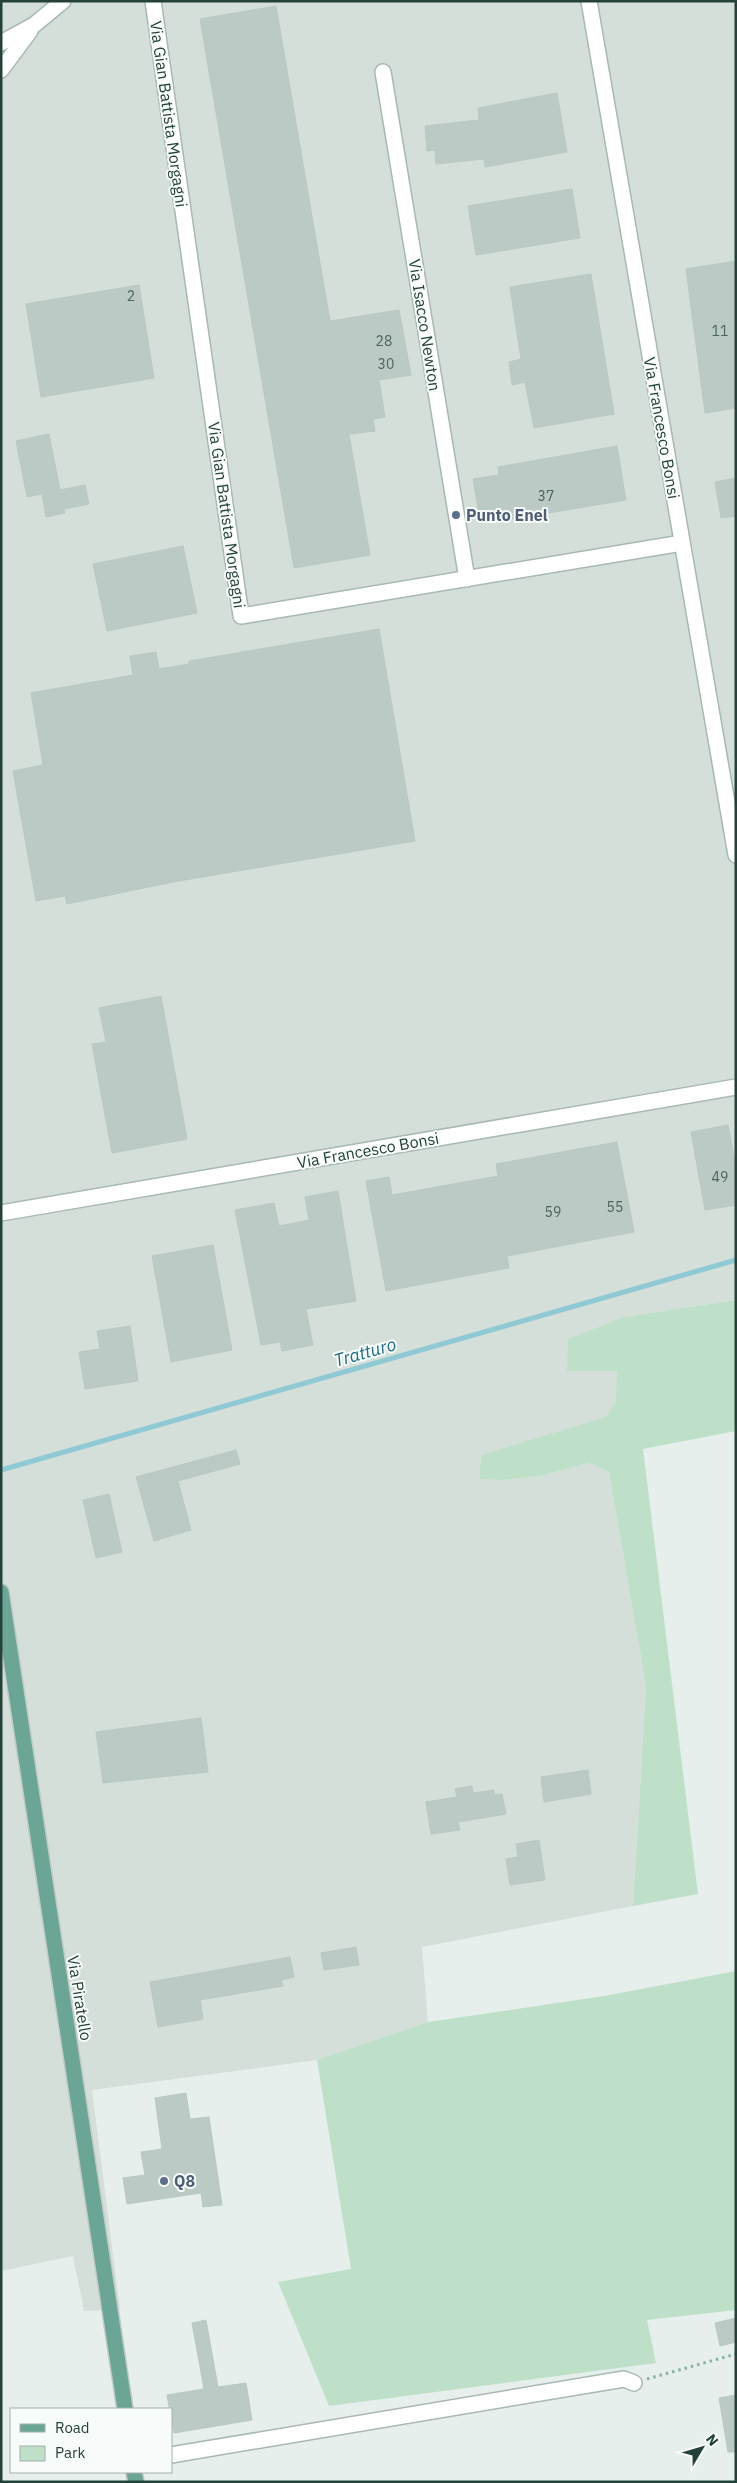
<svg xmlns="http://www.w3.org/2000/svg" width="737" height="2483" viewBox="0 0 737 2483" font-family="'IBM Plex Sans',sans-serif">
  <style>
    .built { fill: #d4dfda }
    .green { fill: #bfe0c8 }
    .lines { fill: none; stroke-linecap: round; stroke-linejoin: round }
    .stream { stroke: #8ec9d4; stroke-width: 5 }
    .building { fill: #bbcac4; stroke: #b8c9c2 }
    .minor-casing { stroke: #a8b8b2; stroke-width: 18 }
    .major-casing { stroke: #c2cac8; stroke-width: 18 }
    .path { stroke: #86b3a5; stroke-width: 3; stroke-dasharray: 2.5 4; stroke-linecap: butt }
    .minor { stroke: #fff; stroke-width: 15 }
    .major { stroke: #6aa596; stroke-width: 15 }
    .service-dot { fill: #5c6f8a; stroke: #f7fbf9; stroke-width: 2 }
    .labels { text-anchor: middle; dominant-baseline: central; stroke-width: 4; stroke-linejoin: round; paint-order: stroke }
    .number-label { font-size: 14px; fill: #4a645c }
    .street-label { font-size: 16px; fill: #24423a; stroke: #f7fbf9 }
    .service-label { font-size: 16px; font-weight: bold; fill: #4e5e75; stroke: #f7fbf9; text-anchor: start }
    .water-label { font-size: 18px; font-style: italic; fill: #1c6f80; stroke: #f7fbf9 }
  </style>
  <rect width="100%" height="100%" fill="#e6efeb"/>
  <!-- built -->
  <path class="built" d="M1 1H736V1300L624 1317 617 1370V1401L606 1418 481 1455 479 1478 504 1480 540 1476 589 1463 609 1472 646 1687 633 1906 422 1947 428 2022 317 2060 92 2090 120 2309 84 2311 73 2256 1 2271Z"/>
  <!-- green -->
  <g class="green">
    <path d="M736 1300V1431L643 1449 698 1894 633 1906 646 1687 609 1472 589 1463 540 1476 504 1480 479 1479 481 1455 606 1417 616 1401 617 1371H567L568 1339 624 1317Z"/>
    <path d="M736 1971V2310L647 2320 656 2363 329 2406 278 2282 351 2269 317 2060 428 2022 604 1996Z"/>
  </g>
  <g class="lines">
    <!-- stream -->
    <path class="stream" d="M1 1470 736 1260"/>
  </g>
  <!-- building -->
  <g class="building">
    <path d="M276 6 330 321 399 310 411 375 379 380 385 417 373 419 375 431 349 434 370 555 294 568 200 19Z"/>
    <path d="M557 93 567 152 485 167 484 159 436 164 435 150 427 151 425 126 479 120 478 108Z"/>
    <path d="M572 189 580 238 476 255 468 206Z"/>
    <path d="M736 261V408L705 413 686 269Z"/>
    <path d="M591 274 614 414 534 428 525 382 512 385 509 362 521 359 510 287Z"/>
    <path d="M139 285 154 378 41 397 26 304Z"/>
    <path d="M49 434 60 490 85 485 89 504 64 509 65 513 46 517 42 494 27 497 16 441Z"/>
    <path d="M617 446 626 500 507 520 506 516 480 520 473 479 499 475 498 467Z"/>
    <path d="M736 478V516L721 518 715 482Z"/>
    <path d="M183 546 197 613 107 631 93 564Z"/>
    <path d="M379 629 415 841 173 882 67 904 65 896 36 901 13 771 43 765 31 693 133 675 130 656 156 652 159 669 189 664V661Z"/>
    <path d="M161 996 187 1139 112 1153 92 1044 106 1042 99 1008Z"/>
    <path d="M728 1125 736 1168V1205L705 1210 691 1132Z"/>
    <path d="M617 1142 634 1232 507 1256 509 1268 386 1291 366 1181 389 1177 392 1195 498 1176 496 1164Z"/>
    <path d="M338 1191 356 1301 306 1309 313 1345 282 1351 280 1342 261 1345 235 1210 274 1203 279 1226 309 1220 305 1197Z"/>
    <path d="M213 1245 232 1350 171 1362 152 1256Z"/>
    <path d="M130 1326 138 1381 85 1389 79 1352 100 1349 97 1331Z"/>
    <path d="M236 1450 240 1464 178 1481 191 1530 154 1541 136 1477Z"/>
    <path d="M109 1494 122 1552 96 1558 83 1500Z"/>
    <path d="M201 1718 208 1772 103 1783 96 1732Z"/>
    <path d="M588 1770 591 1794 544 1802 541 1777Z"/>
    <path d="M472 1786 473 1793 494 1790V1795L502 1794 506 1814 458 1822 460 1830 431 1834 426 1802 457 1797 455 1789Z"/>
    <path d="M539 1840 545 1880 510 1885 506 1859 518 1857 516 1844Z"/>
    <path d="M356 1947 359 1965 324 1970 321 1953Z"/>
    <path d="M290 1957 294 1977 281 1980 283 1986 200 2000 203 2019 158 2027 150 1982Z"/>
    <path d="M186 2093 190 2119 209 2117 222 2205 203 2207 201 2193 127 2204 123 2178 145 2175 141 2152 162 2149 155 2098Z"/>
    <path d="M736 2318V2342L720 2346 715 2323Z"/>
    <path d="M206 2320 218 2387 246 2383 252 2420 174 2433 167 2395 204 2389 192 2323Z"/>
    <path d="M736 2395V2452H728L719 2398Z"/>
  </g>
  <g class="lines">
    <!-- minor casing -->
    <g class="minor-casing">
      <g id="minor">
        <path d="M153 1 241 616 682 543"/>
        <path d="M589 1 736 855"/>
        <path d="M1 43 34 25 63 1"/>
        <path d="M1 70 30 31"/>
        <path d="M383 72 467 579"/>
        <path d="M1 1213 736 1087"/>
        <path d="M171 2455 624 2379 634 2383"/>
      </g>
    </g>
    <!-- major casing -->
    <g class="major-casing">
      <g id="major">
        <path d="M1 1592 125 2409"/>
        <path d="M134 2472 136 2482"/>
      </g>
    </g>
    <!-- path -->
    <path class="path" d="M647 2379 736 2354"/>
    <!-- minor -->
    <use href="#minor" class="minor"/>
    <!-- major -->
    <use href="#major" class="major"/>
  </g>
  <!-- markers -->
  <g class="service-dot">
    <circle cx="456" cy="515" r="5"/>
    <circle cx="164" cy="2181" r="5"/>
  </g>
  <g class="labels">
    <!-- number labels -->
    <g class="number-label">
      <text x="131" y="296">2</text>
      <text x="720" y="331">11</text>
      <text x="384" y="341">28</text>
      <text x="386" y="364">30</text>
      <text x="546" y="496">37</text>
      <text x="720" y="1177">49</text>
      <text x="615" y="1207">55</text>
      <text x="553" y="1212">59</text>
    </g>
    <!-- street labels -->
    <g class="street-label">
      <text transform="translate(169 114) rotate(82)">Via Gian Battista Morgagni</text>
      <text transform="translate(425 325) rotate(81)">Via Isacco Newton</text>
      <text transform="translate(662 428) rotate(80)">Via Francesco Bonsi</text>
      <text transform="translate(227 515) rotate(82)">Via Gian Battista Morgagni</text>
      <text transform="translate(368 1150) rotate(-10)">Via Francesco Bonsi</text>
      <text transform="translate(80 1998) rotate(81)">Via Piratello</text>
    </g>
    <!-- service labels -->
    <g class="service-label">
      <text x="466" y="515">Punto Enel</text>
      <text x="174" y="2181">Q8</text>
    </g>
    <!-- water labels -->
    <g class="water-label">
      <text transform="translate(365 1352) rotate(-16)">Tratturo</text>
    </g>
  </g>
  <!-- border -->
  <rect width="737" height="2483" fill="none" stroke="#24423a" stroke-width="5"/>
  <!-- legend -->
  <rect x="10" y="2408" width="162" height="65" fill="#f7fbf9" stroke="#a3b1ad"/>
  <rect x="20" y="2424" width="25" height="8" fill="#6aa596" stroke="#a3b1ad"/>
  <text x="55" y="2433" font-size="15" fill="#24423a">Road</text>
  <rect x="20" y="2446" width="25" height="15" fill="#bfe0c8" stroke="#a3b1ad"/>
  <text x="55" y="2458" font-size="15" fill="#24423a">Park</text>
  <!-- north arrow -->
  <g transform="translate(702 2448) rotate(52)" stroke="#f7fbf9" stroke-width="4" paint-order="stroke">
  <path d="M0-4L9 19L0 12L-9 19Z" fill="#24423a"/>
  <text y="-8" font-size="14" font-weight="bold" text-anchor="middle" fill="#24423a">N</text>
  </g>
</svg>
